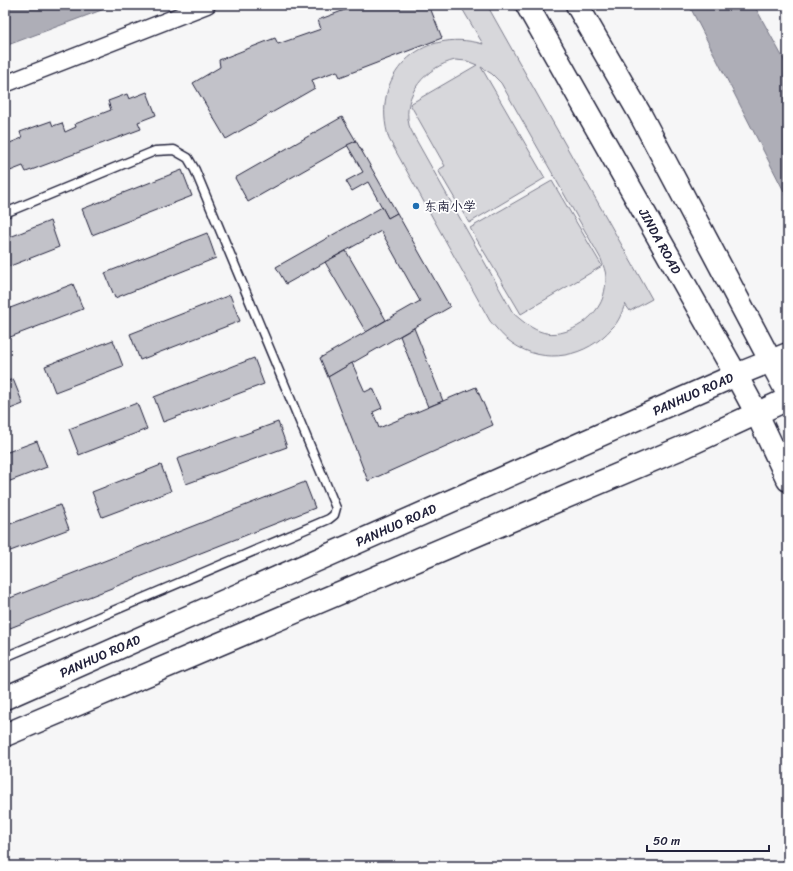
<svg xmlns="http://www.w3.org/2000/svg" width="793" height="871" viewBox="0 0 793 871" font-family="Sriracha,'LXGW WenKai TC',sans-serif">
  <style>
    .green { fill: #d7d7db; stroke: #7c7c8b; fill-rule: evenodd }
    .water { fill: #aeaeb7; stroke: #767685 }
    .building { fill: #c2c2c9; stroke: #22223b }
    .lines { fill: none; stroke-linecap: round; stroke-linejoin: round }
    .lane-casing { stroke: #22223b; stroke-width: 11 }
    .street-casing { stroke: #22223b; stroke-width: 19 }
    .secondary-casing { stroke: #22223b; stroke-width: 25 }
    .lane { stroke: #fff; stroke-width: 8 }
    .street { stroke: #fff; stroke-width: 16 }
    .secondary { stroke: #fff; stroke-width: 22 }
    .poi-dot { fill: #1f6fb2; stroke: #fff; stroke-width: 1.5 }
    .labels { text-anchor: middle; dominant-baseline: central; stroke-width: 3.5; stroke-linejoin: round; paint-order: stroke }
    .poi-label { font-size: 13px; fill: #22223b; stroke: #fff; text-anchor: start }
    .street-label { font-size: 13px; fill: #22223b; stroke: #fff }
  </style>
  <rect width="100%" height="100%" fill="#f6f6f7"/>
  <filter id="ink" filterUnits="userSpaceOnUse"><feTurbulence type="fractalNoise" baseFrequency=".025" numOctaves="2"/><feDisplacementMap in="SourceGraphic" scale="8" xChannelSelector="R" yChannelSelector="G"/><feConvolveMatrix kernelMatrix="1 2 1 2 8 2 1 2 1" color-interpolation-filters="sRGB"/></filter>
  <g filter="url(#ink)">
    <!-- green -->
    <g class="green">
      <path d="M460 5H487L652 299 630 311 625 304C622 312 619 322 612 328 587 357 545 366 512 343 503 337 497 329 490 321L389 139C369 76 420 26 483 44ZM455 60 467 61 477 65 410 104 445 166 438 170 469 223 545 178 481 67 492 74 501 83 601 259C603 265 606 272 606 277 606 286 604 297 600 304 589 324 561 340 539 331 529 327 521 320 513 313L414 136C413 133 410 129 409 125 402 94 426 67 455 60Z"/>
      <path d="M552 181 602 266 521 314 470 228Z"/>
    </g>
    <!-- water -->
    <g class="water">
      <path d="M5 5H115L5 46Z"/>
      <path d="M689 5H754L788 67V199Z"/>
    </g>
    <!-- building -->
    <g class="building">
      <path d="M358 5H429L442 38 340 77 337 71 312 80 315 88 226 139 193 83 220 67 219 60 275 38 278 44 321 29 318 20Z"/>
      <path d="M147 92 156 115 138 122 141 129 26 172 23 166 5 173V145L22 138 20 132 51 121 53 126 62 123 65 132 76 127 75 124 111 110 108 101 127 94 129 99Z"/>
      <path d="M342 117 356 141 248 202 235 178Z"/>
      <path d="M356 141 397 213 388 218 368 182 352 191 346 181 363 172 347 145Z"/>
      <path d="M182 170 192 196 92 235 82 209Z"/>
      <path d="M382 207 388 218 397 213 450 307 328 377 320 358 420 301 381 231 286 284 276 267Z"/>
      <path d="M50 221 59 247 5 268V239Z"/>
      <path d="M207 233 216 258 115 298 105 273Z"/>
      <path d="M346 251 386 320 366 332 325 262Z"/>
      <path d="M73 284 83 309 5 339V310Z"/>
      <path d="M230 295 240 321 140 360 130 334Z"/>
      <path d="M414 328 443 401 428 407 400 336Z"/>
      <path d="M113 340 123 366 55 392 45 366Z"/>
      <path d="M254 358 264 384 163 422 154 397Z"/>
      <path d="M352 363 365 392 373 388 382 408 373 412 379 428 476 387 493 425 368 481 328 377Z"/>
      <path d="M13 379 23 404 5 411V382Z"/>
      <path d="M137 403 147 429 79 455 69 429Z"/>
      <path d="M278 422 287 447 186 484 177 459Z"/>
      <path d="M37 441 47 467 5 483V453Z"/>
      <path d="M161 465 171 491 102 517 92 492Z"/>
      <path d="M305 482 315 508 5 630V600Z"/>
      <path d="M60 505 69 529 5 553V526Z"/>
    </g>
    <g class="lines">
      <!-- lane casing -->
      <g class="lane-casing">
        <path id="lane" d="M5 213 155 151 174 150 188 158 195 170 336 508 334 515 329 519 5 657"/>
      </g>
      <!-- street casing -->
      <g class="street-casing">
        <path id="street" d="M5 84 207 5"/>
      </g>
      <!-- secondary casing -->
      <g class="secondary-casing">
        <g id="secondary">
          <path d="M527 5 736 375 757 414 788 480"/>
          <path d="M577 5 640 114 788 394"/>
          <path d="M5 698 736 375 788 354"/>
          <path d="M5 735 686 446 788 399"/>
        </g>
      </g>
      <!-- lane -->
      <use href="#lane" class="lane"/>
      <!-- street -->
      <use href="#street" class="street"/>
      <!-- secondary -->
      <use href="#secondary" class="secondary"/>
    </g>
  </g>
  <!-- markers -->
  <circle class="poi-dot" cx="416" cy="206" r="4"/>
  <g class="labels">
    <!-- poi labels -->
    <g class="poi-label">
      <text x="424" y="206">东南小学</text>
    </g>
    <!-- street labels -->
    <g class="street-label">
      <text transform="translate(660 241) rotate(61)">JINDA ROAD</text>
      <text transform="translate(693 394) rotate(-24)">PANHUO ROAD</text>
      <text transform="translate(396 525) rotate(-24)">PANHUO ROAD</text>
      <text transform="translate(100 656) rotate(-24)">PANHUO ROAD</text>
    </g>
  </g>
  <!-- margin -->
  <rect width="793" height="871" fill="none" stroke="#fff" stroke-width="20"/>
  <rect x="10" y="10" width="773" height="851" fill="none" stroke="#22223b" stroke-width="1.5" filter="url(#ink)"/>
  <!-- scale -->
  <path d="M647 845v6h122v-6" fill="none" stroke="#22223b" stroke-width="2"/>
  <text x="653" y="845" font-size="12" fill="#22223b" stroke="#ffffff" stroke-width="3" paint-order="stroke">50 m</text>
</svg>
